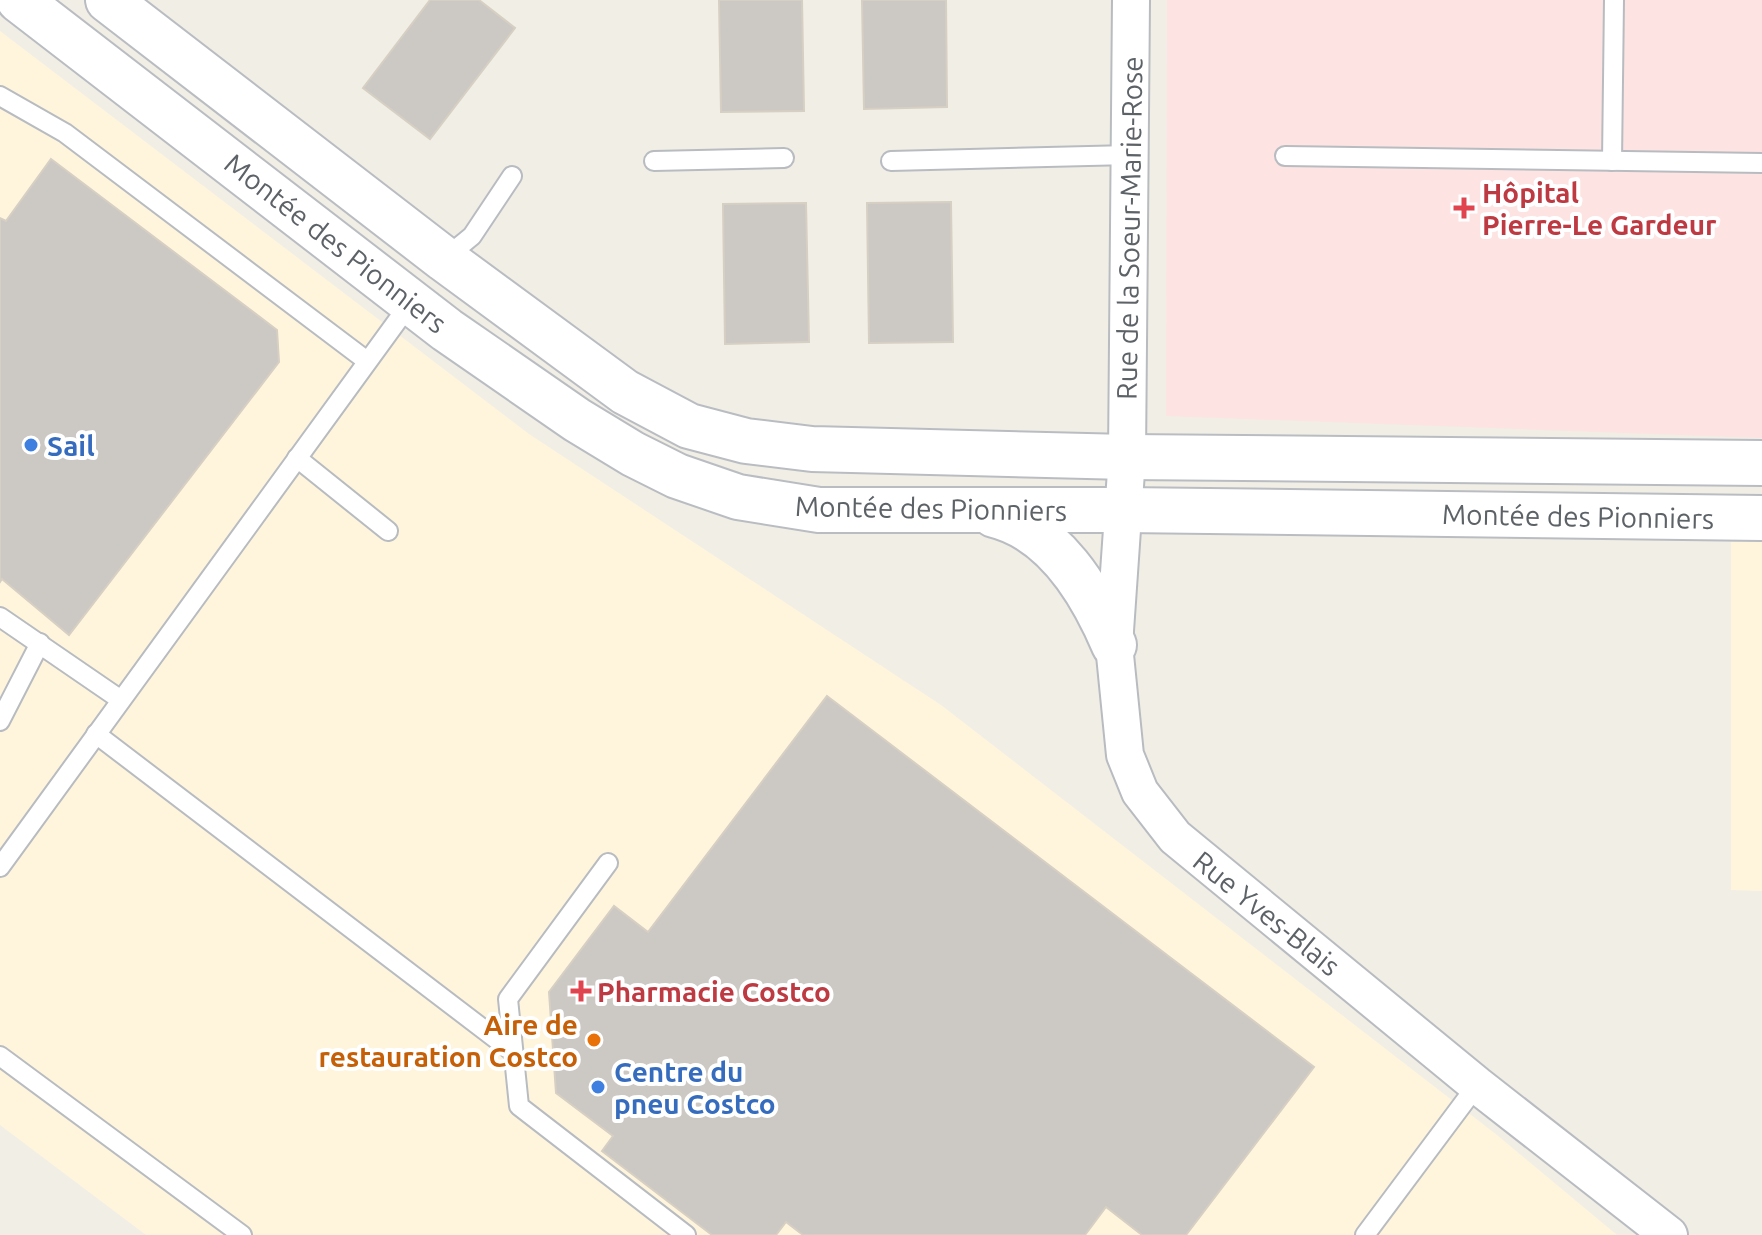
<svg xmlns="http://www.w3.org/2000/svg" width="1762" height="1235" viewBox="0 0 1762 1235" font-family="Ubuntu,sans-serif">
  <style>
    .commercial { fill: #fff5dd }
    .medical { fill: #fde3e2 }
    .building { fill: #ccc8c3; stroke: #d6cfc3; stroke-width: 2 }
    .lines { fill: none; stroke-linecap: round; stroke-linejoin: round }
    .lane-casing { stroke: #b8bcc0; stroke-width: 22 }
    .street-casing { stroke: #b8bcc0; stroke-width: 40 }
    .secondary-casing { stroke: #b9bdc2; stroke-width: 48 }
    .lane { stroke: #fff; stroke-width: 18 }
    .street { stroke: #fff; stroke-width: 36 }
    .secondary { stroke: #fff; stroke-width: 44 }
    .health-dot { fill: #e0444e; stroke: #fff; stroke-width: 3 }
    .shop-dot { fill: #3f7fe0; stroke: #fff; stroke-width: 3 }
    .food-dot { fill: #e8710a; stroke: #fff; stroke-width: 3 }
    .labels { text-anchor: middle; dominant-baseline: central; stroke-width: 8; stroke-linejoin: round; paint-order: stroke }
    .health-label { font-size: 28px; font-weight: bold; fill: #be3a42; stroke: #fff; text-anchor: start }
    .street-label { font-size: 28px; fill: #5d6267; stroke: #fff }
    .shop-label { font-size: 28px; font-weight: bold; fill: #366cbe; stroke: #fff; text-anchor: start }
    .food-label { font-size: 28px; font-weight: bold; fill: #c56008; stroke: #fff; text-anchor: end }
  </style>
  <rect width="100%" height="100%" fill="#f1eee6"/>
  <!-- commercial -->
  <g class="commercial">
    <path d="M0 31 529 434 941 705 1497 1135 1617 1235H146L0 1125Z"/>
    <path d="M1731 542H1762V891L1731 890Z"/>
  </g>
  <!-- medical -->
  <path class="medical" d="M1167 0H1762V438L1166 416Z"/>
  <!-- building -->
  <g class="building">
    <path d="M430 0H479L515 28 430 139 363 88Z"/>
    <path d="M719 0H802L804 111 721 112Z"/>
    <path d="M862 0H946L947 107 864 109Z"/>
    <path d="M51 159 277 330 279 362 69 635 2 579 0 582V218L6 221Z"/>
    <path d="M951 202 953 342 869 343 867 203Z"/>
    <path d="M806 203 809 342 725 344 723 204Z"/>
    <path d="M827 696 1314 1067 1186 1235H1142L1106 1207 1085 1235H803L786 1222 776 1235H712L602 1151 613 1136 556 1093 549 992 614 906 648 932Z"/>
  </g>
  <g class="lines">
    <!-- lane casing -->
    <g class="lane-casing">
      <g id="lane">
        <path d="M0 96 65 133 367 361"/>
        <path d="M1285 156 1762 163"/>
        <path d="M654 161 784 158"/>
        <path d="M891 161 1130 155"/>
        <path d="M1612 161 1614 0"/>
        <path d="M444 259 472 236 512 176"/>
        <path d="M297 458 388 531"/>
        <path d="M0 617 121 700"/>
        <path d="M0 721 40 643"/>
        <path d="M96 734 512 1051"/>
        <path d="M608 863 508 999 519 1106 686 1235"/>
        <path d="M0 867 411 302"/>
        <path d="M0 1056 242 1235"/>
        <path d="M1365 1235 1477 1085"/>
      </g>
    </g>
    <!-- street casing -->
    <g class="street-casing">
      <path id="street" d="M1131 0 1127 457 1114 645 1125 755 1140 792 1175 837 1477 1085 1669 1235"/>
    </g>
    <!-- secondary casing -->
    <g class="secondary-casing">
      <g id="secondary">
        <path d="M19 0 447 330 577 420 633 454 677 476 738 497 819 510H1124L1762 518"/>
        <path d="M108 0 444 259 625 392 689 426 746 441 812 449 1127 457 1762 463"/>
        <path d="M994 515C1055 530 1091 591 1114 645"/>
      </g>
    </g>
    <!-- lane -->
    <use href="#lane" class="lane"/>
    <!-- street -->
    <use href="#street" class="street"/>
    <!-- secondary -->
    <use href="#secondary" class="secondary"/>
  </g>
  <!-- markers -->
  <g class="health-dot">
    <path d="M1460 196h8v8h8v8h-8v8h-8v-8h-8v-8h8z"/>
    <path d="M577 979h8v8h8v8h-8v8h-8v-8h-8v-8h8z"/>
  </g>
  <g class="shop-dot">
    <circle cx="31" cy="445" r="8"/>
    <circle cx="598" cy="1087" r="8"/>
  </g>
  <circle class="food-dot" cx="594" cy="1040" r="8"/>
  <g class="labels">
    <!-- health labels -->
    <g class="health-label">
      <text x="1482" y="192">Hôpital<tspan x="1482" dy="32">Pierre-Le Gardeur</tspan></text>
      <text x="597" y="991">Pharmacie Costco</text>
    </g>
    <!-- street labels -->
    <g class="street-label">
      <text transform="translate(1129 228) rotate(-89)">Rue de la Soeur-Marie-Rose</text>
      <text transform="translate(336 243) rotate(38)">Montée des Pionniers</text>
      <text transform="translate(931 508) rotate(1)">Montée des Pionniers</text>
      <text transform="translate(1578 516) rotate(1)">Montée des Pionniers</text>
      <text transform="translate(1267 913) rotate(39)">Rue Yves-Blais</text>
    </g>
    <!-- shop labels -->
    <g class="shop-label">
      <text x="47" y="445">Sail</text>
      <text x="614" y="1071">Centre du<tspan x="614" dy="32">pneu Costco</tspan></text>
    </g>
    <!-- food labels -->
    <g class="food-label">
      <text x="578" y="1024">Aire de<tspan x="578" dy="32">restauration Costco</tspan></text>
    </g>
  </g>
</svg>
